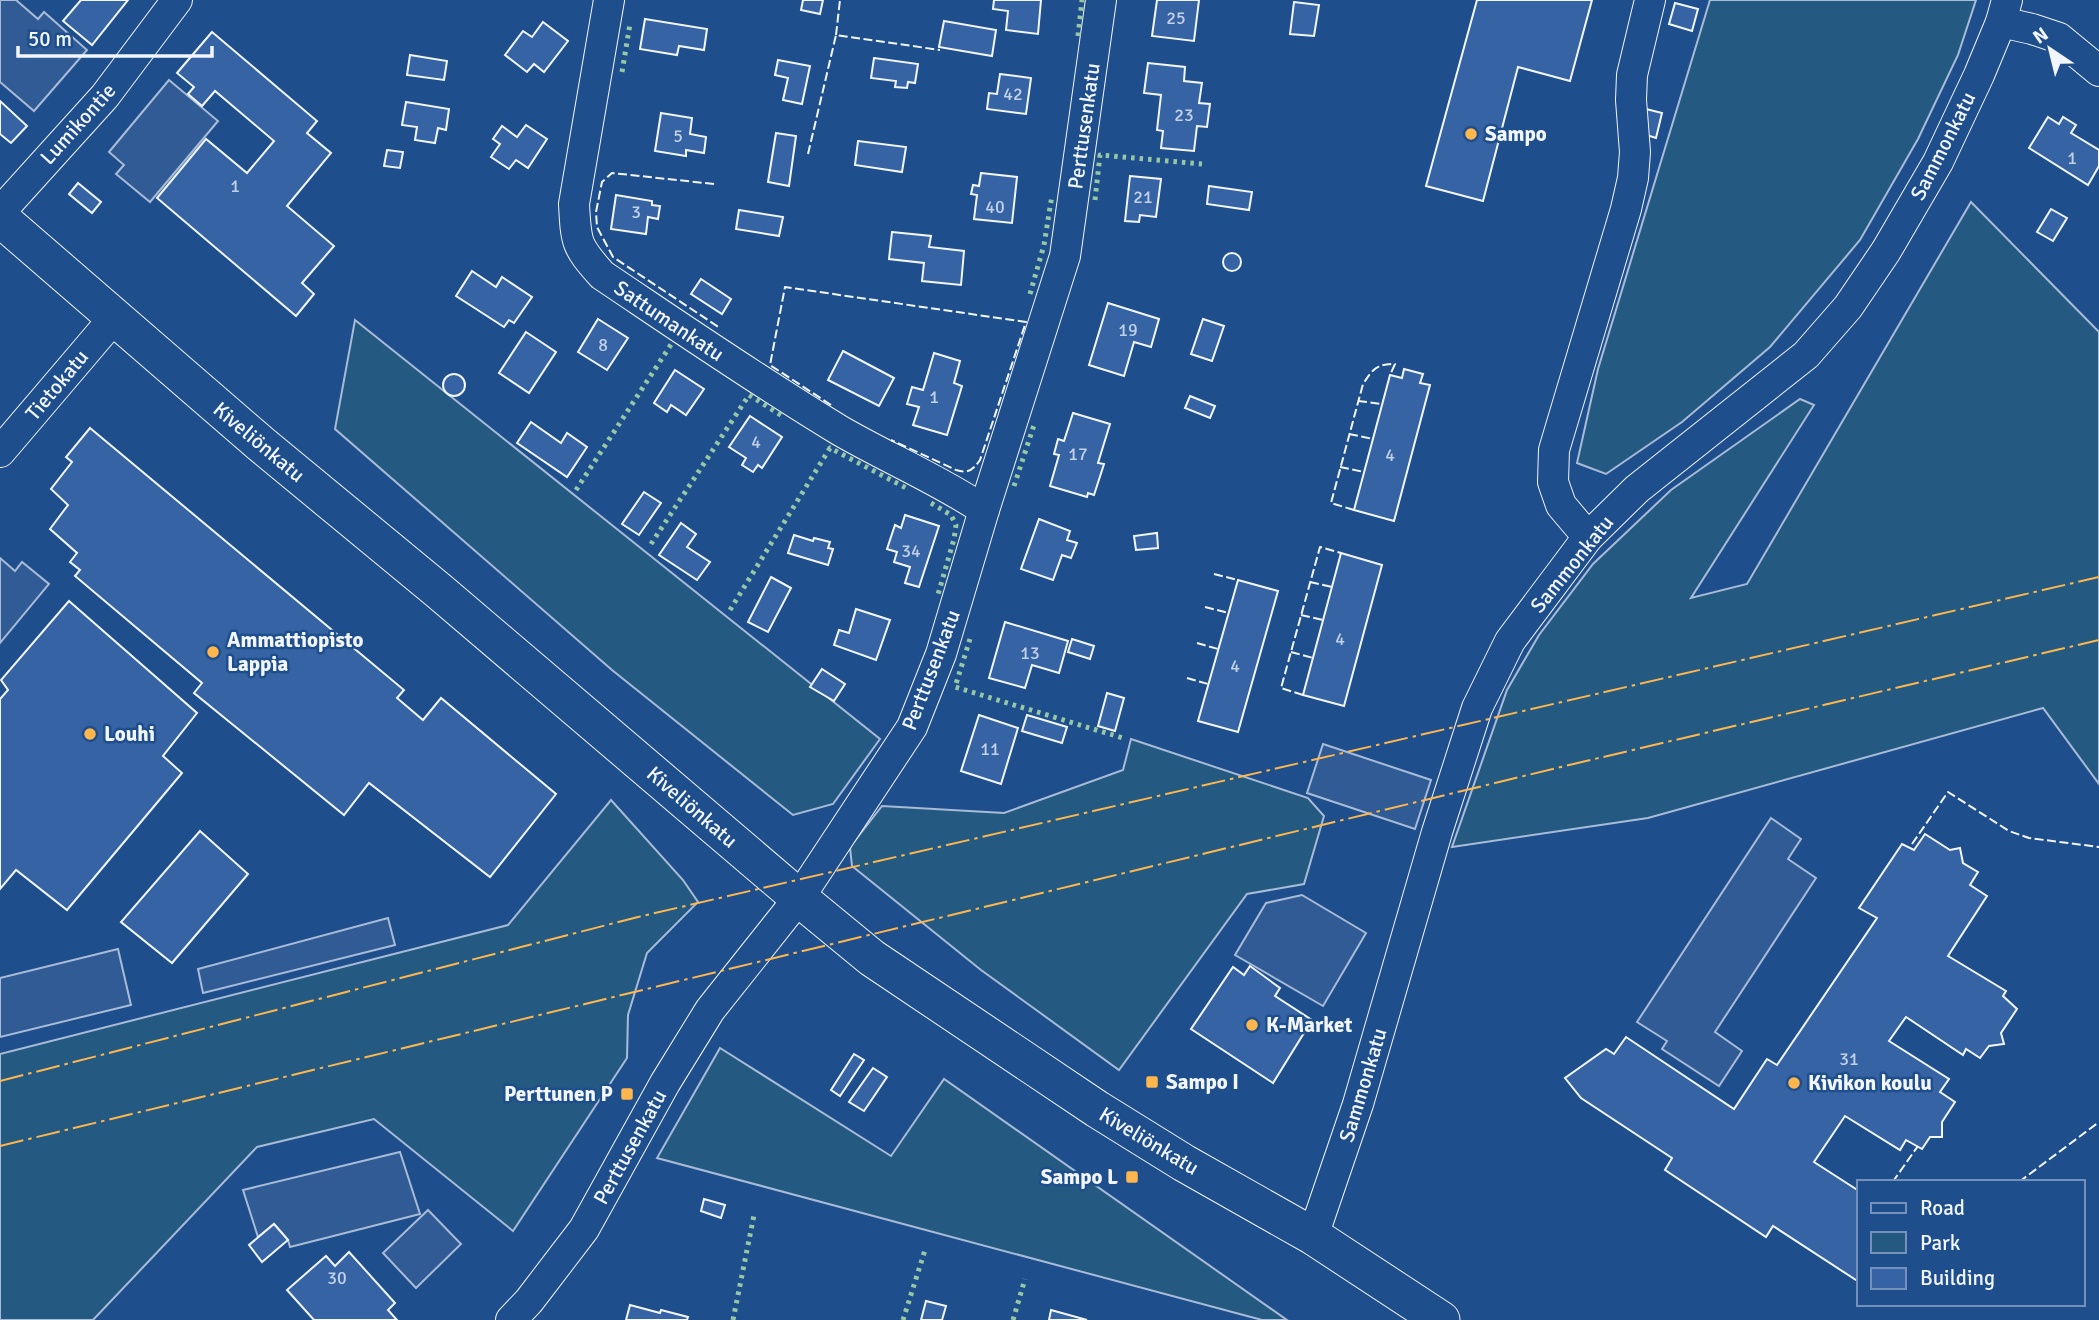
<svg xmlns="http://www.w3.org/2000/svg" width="2099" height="1320" viewBox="0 0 2099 1320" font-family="Signika,sans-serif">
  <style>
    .green { fill: #245a82; stroke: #a8bbd7; stroke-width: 2 }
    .parking { fill: #305b95; stroke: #a8bbd7; stroke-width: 2 }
    .building { fill: #3563a3; stroke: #f2f6ff; stroke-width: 2 }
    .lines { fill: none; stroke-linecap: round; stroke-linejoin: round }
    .minor-casing { stroke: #f2f6ff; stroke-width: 32 }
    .major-casing { stroke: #f2f6ff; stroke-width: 39 }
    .minor { stroke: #1f4e8c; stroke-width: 30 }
    .major { stroke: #1f4e8c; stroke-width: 37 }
    .hedge { stroke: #97c8a6; stroke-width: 5; stroke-dasharray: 3.5 5; stroke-linecap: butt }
    .fence { stroke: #f2f6ff; stroke-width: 2; stroke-dasharray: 9 3.5; stroke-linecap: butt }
    .power { stroke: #ffb74d; stroke-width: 2; stroke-dasharray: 24 5 3.5 5; stroke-linecap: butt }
    .poi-dot { fill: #ffb74d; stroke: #1f4e8c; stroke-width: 2.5 }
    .labels { text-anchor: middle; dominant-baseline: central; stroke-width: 5; stroke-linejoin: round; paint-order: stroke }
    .number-label { font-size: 18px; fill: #c3d1e8 }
    .street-label { font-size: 21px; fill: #f2f6ff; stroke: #1f4e8c }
    .poi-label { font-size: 21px; font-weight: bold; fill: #f2f6ff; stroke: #1f4e8c; text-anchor: start }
  </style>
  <rect width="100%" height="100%" fill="#1f4e8c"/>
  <!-- green -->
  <g class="green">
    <path d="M1710 0H1976L1958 55 1918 139 1860 240 1770 347 1682 422 1606 474 1577 463 1598 369Z"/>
    <path d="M1971 202 2099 332V784L2043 708 1648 818 1452 847 1507 690 1539 635 1593 564 1671 490 1800 399 1814 405 1691 598 1747 584Z"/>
    <path d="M355 320 880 739 833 804 793 815 612 670 335 429Z"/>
    <path d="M1131 739 1308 798 1324 816 1304 884 1247 894 1119 1070 981 970 852 866 850 847 882 806 1004 813 1123 770Z"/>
    <path d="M611 800 683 880 698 902 647 953 628 1015 627 1058 513 1231 374 1119 257 1147 93 1320H0V1054L508 925Z"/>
    <path d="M720 1048 891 1156 944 1079 1287 1320H1262L657 1158Z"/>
  </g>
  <!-- parking -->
  <g class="parking">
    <path d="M0 0H16L38 19 44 12 87 50 34 111 0 82Z"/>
    <path d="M169 80 218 121 150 202 116 174 124 165 109 152Z"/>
    <path d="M0 558 15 571 22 562 49 584 0 643Z"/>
    <path d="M1323 744 1431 780 1415 829 1307 793Z"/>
    <path d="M1771 818 1801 839 1788 859 1816 878 1715 1032 1742 1051 1719 1086 1662 1049 1667 1041 1637 1022Z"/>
    <path d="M1302 895 1366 933 1323 1006 1235 955 1266 903Z"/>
    <path d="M388 918 395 945 203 993 198 969Z"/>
    <path d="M118 949 131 1005 0 1037V978Z"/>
    <path d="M400 1152 420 1214 290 1247 288 1240 274 1224 258 1237 243 1190Z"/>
    <path d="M428 1210 461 1244 416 1288 383 1253Z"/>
  </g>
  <!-- building -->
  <g class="building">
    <path d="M81 0H128L92 45 63 21Z"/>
    <path d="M803 0H823L820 14 801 10Z"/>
    <path d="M994 0H1041L1038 34 1006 30 1008 11 993 9Z"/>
    <path d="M1157 0H1199L1194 41 1152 36Z"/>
    <path d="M1477 0H1592L1570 81 1518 67 1483 201 1426 186Z"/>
    <path d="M1294 2 1319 5 1314 36 1290 34Z"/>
    <path d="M1675 3 1698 9 1692 31 1669 24Z"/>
    <path d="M645 19 707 29 704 50 679 46 677 55 640 49Z"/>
    <path d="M944 21 996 30 992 56 939 47Z"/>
    <path d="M543 22 568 41 544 72 534 64 527 72 505 55 523 31 532 37Z"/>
    <path d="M212 32 317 121 307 133 331 153 287 206 334 246 302 283 314 294 296 316 157 198 206 139 247 173 274 141 215 91 202 106 188 94 194 87 177 73Z"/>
    <path d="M410 55 447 61 444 80 407 75Z"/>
    <path d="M874 58 918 64 915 83 908 82 907 88 895 87 896 81 871 78Z"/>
    <path d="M778 60 810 66 802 104 783 100 788 78 775 75Z"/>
    <path d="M1148 63 1185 67 1184 81 1202 83 1199 103 1210 104 1207 127 1197 126 1194 151 1161 148 1163 131 1157 130 1161 95 1144 93Z"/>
    <path d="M1000 74 1031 78 1026 114 987 109 989 93 997 94Z"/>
    <path d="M0 101 27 126 11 143 0 134Z"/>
    <path d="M406 102 449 109 446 130 438 128 435 143 415 140 417 127 402 125Z"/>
    <path d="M1646 109 1662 113 1656 138 1640 133Z"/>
    <path d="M661 113 692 118 690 134 706 137 704 153 686 150V156L655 151Z"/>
    <path d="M2048 117 2059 124 2063 117 2076 125 2071 133 2099 150V166L2088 185 2029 148Z"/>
    <path d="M526 125 547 139 528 168 516 160 509 169 491 157 500 144 493 139 502 126 517 137Z"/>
    <path d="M776 133 796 136 789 186 768 182Z"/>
    <path d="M858 141 906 147 902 172 855 165Z"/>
    <path d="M387 150 403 152 400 168 384 166Z"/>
    <path d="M981 173 1017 177 1012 223 974 219 977 195 971 194 973 185 979 186Z"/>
    <path d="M1130 176 1161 179 1156 217 1140 215 1139 222 1125 221Z"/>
    <path d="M78 183 101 202 92 213 69 194Z"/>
    <path d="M1209 186 1252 192 1249 210 1207 204Z"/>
    <path d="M616 195 652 201V205L660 206 658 219 648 217 646 234 611 229Z"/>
    <path d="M2051 209 2067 218 2053 241 2037 232Z"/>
    <path d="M739 210 783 217 779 236 736 229Z"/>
    <path d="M892 232 931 236 929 247 964 251 961 285 922 281 924 263 889 259Z"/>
    <circle cx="1232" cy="262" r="9"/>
    <path d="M472 271 496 287 502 277 532 297 514 323 509 320 504 327 456 296Z"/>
    <path d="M701 279 731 299 722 314 691 294Z"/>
    <path d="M1108 303 1159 319 1151 347 1134 342 1124 376 1089 365Z"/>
    <path d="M598 319 628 338 607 370 578 352Z"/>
    <path d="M1203 319 1224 326 1212 361 1191 354Z"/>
    <path d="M526 332 556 352 529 393 499 373Z"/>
    <path d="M843 351 894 378 879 406 828 380Z"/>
    <path d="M934 353 960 361 954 383 962 386 947 435 913 425 919 407 907 404 912 387 923 390Z"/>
    <path d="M1404 369 1423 374 1420 383 1430 385 1394 521 1354 510 1390 375 1402 378Z"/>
    <path d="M675 370 704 389 686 415 671 405 667 412 654 403Z"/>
    <circle cx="454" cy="385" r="11"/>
    <path d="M1190 396 1215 406 1210 418 1185 408Z"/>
    <path d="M1073 413 1110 424 1098 463 1104 464 1094 495 1088 493 1087 497 1050 486 1059 455 1054 454 1058 439 1064 441Z"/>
    <path d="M750 416 782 437 762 468 758 465 753 472 742 465 746 458 729 447Z"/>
    <path d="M531 422 561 443 567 433 587 447 567 477 517 443Z"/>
    <path d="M90 428 404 690 397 698 423 720 441 698 556 794 490 877 369 783 344 815 194 693 202 683 75 576 80 570 70 562 77 553 50 529 68 505 51 489 72 462 66 457Z"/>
    <path d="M644 492 661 503 639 535 622 524Z"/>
    <path d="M905 515 939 526 919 587 905 583 910 567 894 562 897 552 887 549 895 525 901 528Z"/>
    <path d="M1039 519 1070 531 1067 540 1077 543 1071 558 1062 555 1053 580 1021 569Z"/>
    <path d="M681 523 696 534 687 547 710 562 697 580 659 555Z"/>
    <path d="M1157 533 1158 548 1136 550 1134 536Z"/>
    <path d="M794 535 813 541 814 538 830 542 828 548 833 549 828 565 788 553Z"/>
    <path d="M1341 553 1382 565 1344 706 1303 695Z"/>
    <path d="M771 577 791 588 768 632 748 622Z"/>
    <path d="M1238 580 1278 591 1238 732 1198 721Z"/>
    <path d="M69 601 197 713 163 756 182 773 67 910 16 870 0 889V699L8 690 1 680Z"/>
    <path d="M856 609 890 620 876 660 834 645 839 630 849 633Z"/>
    <path d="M1005 622 1068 641 1059 673 1032 665 1025 688 989 678Z"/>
    <path d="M1072 639 1094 646 1090 659 1068 652Z"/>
    <path d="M822 669 845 684 834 701 810 687Z"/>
    <path d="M1107 693 1124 698 1115 731 1098 726Z"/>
    <path d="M979 715 1018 728 1001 784 961 771Z"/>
    <path d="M1027 715 1067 727 1062 743 1022 731Z"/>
    <path d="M200 831 248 874 172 963 121 922Z"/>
    <path d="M1925 834 1950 850 1960 848 1963 863 1978 872 1970 885 1987 896 1948 956 2006 991 2003 996 2017 1009 2001 1033 2004 1044 1989 1046 1980 1058 1966 1049 1963 1055 1906 1017 1889 1041 1949 1079 1940 1092 1955 1102 1942 1122V1137H1930L1922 1149 1906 1140 1900 1150 1845 1116 1814 1162 1859 1191V1282L1773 1226 1766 1237 1665 1170 1672 1158 1581 1098 1565 1078 1606 1049 1614 1054 1626 1037 1734 1109 1767 1059 1777 1065 1877 918 1859 908 1902 844 1914 850Z"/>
    <path d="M1250 966 1280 988 1275 996 1312 1020 1273 1083 1191 1029 1233 967 1244 975Z"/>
    <path d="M854 1054 864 1060 840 1096 831 1090Z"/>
    <path d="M873 1068 887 1077 864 1111 849 1102Z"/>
    <path d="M704 1199 725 1205 721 1218 701 1211Z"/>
    <path d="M274 1224 288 1240 262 1262 249 1245Z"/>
    <path d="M349 1252 395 1303 388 1310 397 1320H314L287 1290 326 1256 335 1266Z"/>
    <path d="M926 1301 946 1306 942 1320H921Z"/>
    <path d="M630 1305 660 1313 661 1310 688 1317 687 1320H626Z"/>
    <path d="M1051 1310 1087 1320H1049Z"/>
  </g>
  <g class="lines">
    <!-- minor casing -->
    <g class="minor-casing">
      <g id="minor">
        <path d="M609 0 574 204C576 243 576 246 602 275 681 328 758 381 839 430 887 458 938 479 984 510"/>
        <path d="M2001 22 2032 29 2059 38 2099 71"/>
        <path d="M0 212 105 96 177 0"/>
        <path d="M0 452 114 318"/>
        <path d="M1588 537 1561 505 1553 482 1554 450 1626 209 1633 178 1635 152 1631 100 1632 75 1650 0"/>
        <path d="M1313 1236 1358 1104 1437 832 1477 708 1510 641 1588 537 1637 489 1806 355 1848 307 1886 251 1938 162 1979 75 2001 22 2007 0"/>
        <path d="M511 1320 529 1301 584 1229 665 1083 710 1010 799 898 912 727 941 654 984 510 1065 256 1101 0"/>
      </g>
    </g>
    <!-- major casing -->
    <g class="major-casing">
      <path id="major" d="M0 218 261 444 439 591 799 898 872 958 1097 1109 1184 1163 1313 1236 1441 1320"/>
    </g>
    <!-- minor -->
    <use href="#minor" class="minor"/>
    <!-- major -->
    <use href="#major" class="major"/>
    <!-- hedge -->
    <g class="hedge">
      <path d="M1078 36 1082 0"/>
      <path d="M622 72 630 24"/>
      <path d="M1095 200 1100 155 1202 164"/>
      <path d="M1030 294 1044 245 1052 195"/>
      <path d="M1014 486 1034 425"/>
      <path d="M576 490 672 343"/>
      <path d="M931 503 951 515 956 525 954 539 937 598"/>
      <path d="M651 544 749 395 784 417"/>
      <path d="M730 610 830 448 908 489"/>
      <path d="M970 639 955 687 1126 739"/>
      <path d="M733 1320 754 1215"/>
      <path d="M903 1320 925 1250"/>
      <path d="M1013 1320 1025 1279"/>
    </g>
    <!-- fence -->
    <g class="fence">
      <path d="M836 35 840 0"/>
      <path d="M808 154 836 35 940 50"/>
      <path d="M714 184 612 173 602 182 596 212 597 227 613 257 720 328"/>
      <path d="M1358 401 1382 404"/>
      <path d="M831 405 770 365 785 287 1026 322 980 460C973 470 968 474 956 470L891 440"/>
      <path d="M1349 434 1373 439"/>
      <path d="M1340 467 1364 472"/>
      <path d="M1354 510 1331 503 1363 384C1373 369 1376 364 1395 364L1390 375"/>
      <path d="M1214 574 1238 580"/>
      <path d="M1310 582 1332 587"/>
      <path d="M1205 607 1229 613"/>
      <path d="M1301 615 1323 620"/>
      <path d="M1197 643 1218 649"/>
      <path d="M1291 652 1313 658"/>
      <path d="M1187 678 1208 684"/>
      <path d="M1303 695 1281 688 1320 547 1341 553"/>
      <path d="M1912 844 1948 792 2009 831 2029 838 2099 847"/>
      <path d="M1896 1182 1894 1180 1918 1146"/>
      <path d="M2019 1182 2099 1122"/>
    </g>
    <!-- power -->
    <g class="power">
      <path d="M0 1081 638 917 2099 577"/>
      <path d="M0 1146 1565 766 2099 640"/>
    </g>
  </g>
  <!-- markers -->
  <g class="poi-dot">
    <circle cx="1471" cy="134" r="7"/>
    <circle cx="213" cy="652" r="7"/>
    <circle cx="90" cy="734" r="7"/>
    <circle cx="1252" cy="1025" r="7"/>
    <rect x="1145" y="1075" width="14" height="14" rx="3.5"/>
    <circle cx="1794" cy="1083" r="7"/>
    <rect x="620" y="1087" width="14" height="14" rx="3.5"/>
    <rect x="1125" y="1170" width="14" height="14" rx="3.5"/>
  </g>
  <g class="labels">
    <!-- number labels -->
    <g class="number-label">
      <text x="1176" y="18">25</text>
      <text x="1013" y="94">42</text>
      <text x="1184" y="115">23</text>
      <text x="678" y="136">5</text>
      <text x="2072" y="158">1</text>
      <text x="235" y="186">1</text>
      <text x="1143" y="197">21</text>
      <text x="995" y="207">40</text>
      <text x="636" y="212">3</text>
      <text x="1128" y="330">19</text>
      <text x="603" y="345">8</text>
      <text x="934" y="397">1</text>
      <text x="756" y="442">4</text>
      <text x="1078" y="454">17</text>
      <text x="1390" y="455">4</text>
      <text x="911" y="551">34</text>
      <text x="1340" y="639">4</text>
      <text x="1030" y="653">13</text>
      <text x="1235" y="666">4</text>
      <text x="990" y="749">11</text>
      <text x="1849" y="1059">31</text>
      <text x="337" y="1278">30</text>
    </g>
    <!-- street labels -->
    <g class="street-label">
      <text transform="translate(78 124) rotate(-48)">Lumikontie</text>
      <text transform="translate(1084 126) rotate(-82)">Perttusenkatu</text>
      <text transform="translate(1943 146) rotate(-63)">Sammonkatu</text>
      <text transform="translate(669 321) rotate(34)">Sattumankatu</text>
      <text transform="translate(57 385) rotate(-50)">Tietokatu</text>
      <text transform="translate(259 442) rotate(40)">Kiveliönkatu</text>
      <text transform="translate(1572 564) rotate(-51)">Sammonkatu</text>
      <text transform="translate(931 670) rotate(-69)">Perttusenkatu</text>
      <text transform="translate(692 807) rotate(41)">Kiveliönkatu</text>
      <text transform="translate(1363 1085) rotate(-73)">Sammonkatu</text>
      <text transform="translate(1149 1141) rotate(31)">Kiveliönkatu</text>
      <text transform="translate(630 1147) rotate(-61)">Perttusenkatu</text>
    </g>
    <!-- poi labels -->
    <g class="poi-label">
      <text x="1485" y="134">Sampo</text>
      <text x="227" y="640">Ammattiopisto<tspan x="227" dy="24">Lappia</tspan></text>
      <text x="104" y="734">Louhi</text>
      <text x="1266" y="1025">K-Market</text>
      <text x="1166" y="1082">Sampo I</text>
      <text x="1808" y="1083">Kivikon koulu</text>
      <text x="613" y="1094" text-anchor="end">Perttunen P</text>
      <text x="1118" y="1177" text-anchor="end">Sampo L</text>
    </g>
  </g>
  <!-- legend -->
  <rect x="1857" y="1180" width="228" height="126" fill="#1f4e8c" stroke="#7391ba" stroke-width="2"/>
  <rect x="1871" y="1203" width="35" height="10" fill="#1f4e8c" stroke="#7391ba" stroke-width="2"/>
  <text x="1920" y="1215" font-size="21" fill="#f2f6ff">Road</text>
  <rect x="1871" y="1232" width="35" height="21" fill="#245a82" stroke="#7391ba" stroke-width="2"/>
  <text x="1920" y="1250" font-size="21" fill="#f2f6ff">Park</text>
  <rect x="1871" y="1268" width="35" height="21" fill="#3563a3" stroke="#7391ba" stroke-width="2"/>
  <text x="1920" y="1285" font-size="21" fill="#f2f6ff">Building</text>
  <!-- north arrow -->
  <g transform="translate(2050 49) rotate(325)" stroke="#1f4e8c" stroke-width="5" paint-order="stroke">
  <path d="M0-5L12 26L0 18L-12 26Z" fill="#f2f6ff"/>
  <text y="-10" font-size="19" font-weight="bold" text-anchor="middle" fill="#f2f6ff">N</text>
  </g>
  <!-- scale -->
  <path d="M18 46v10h194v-10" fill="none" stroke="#f2f6ff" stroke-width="3.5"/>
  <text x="28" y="46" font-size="21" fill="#f2f6ff" stroke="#1f4e8c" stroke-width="5" paint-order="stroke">50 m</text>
</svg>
